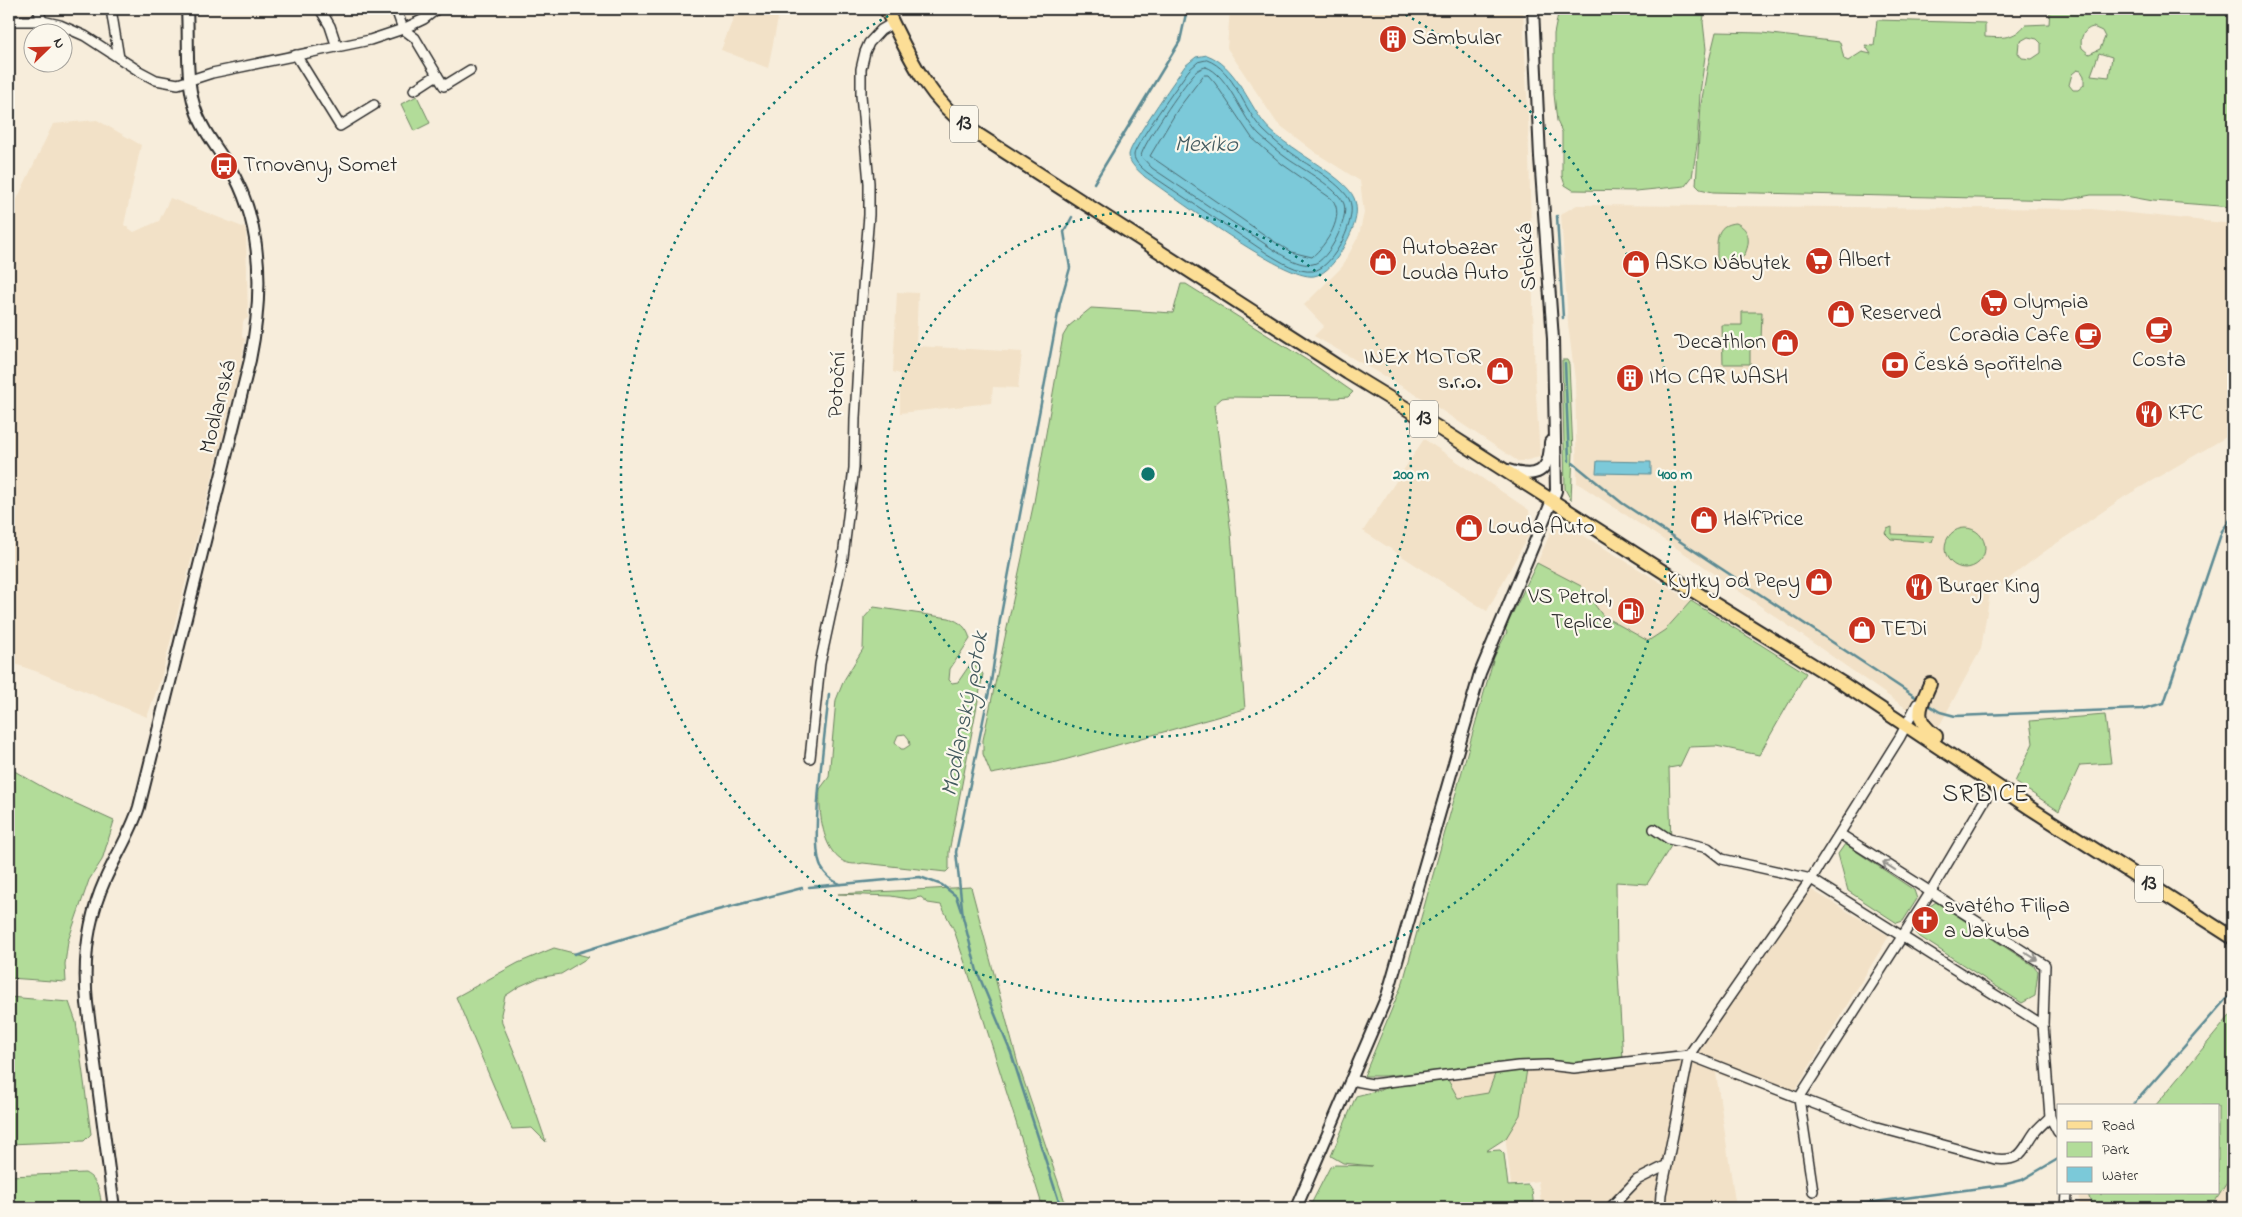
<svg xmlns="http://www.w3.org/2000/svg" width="2242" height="1217" viewBox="0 0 2242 1217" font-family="'Indie Flower',sans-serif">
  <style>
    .built { fill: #f2e1c7 }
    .green { fill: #b2dc99; stroke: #6e8462; fill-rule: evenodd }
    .water { fill: #7bc9d9; stroke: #5b8a93 }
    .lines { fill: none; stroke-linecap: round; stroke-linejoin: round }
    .shore { stroke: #4b6a71; stroke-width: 1 }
    .stream { stroke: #5b8a93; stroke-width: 2.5 }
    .minor-casing { stroke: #2b2b2b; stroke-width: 12 }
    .tertiary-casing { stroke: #2b2b2b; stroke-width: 14 }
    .primary-casing { stroke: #2b2b2b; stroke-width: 16 }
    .minor { stroke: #fbf7ec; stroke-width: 9 }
    .tertiary { stroke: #fbf7ec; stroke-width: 10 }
    .primary { stroke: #fcde96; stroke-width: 12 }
    .oneway { stroke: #93918c }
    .ring { fill: none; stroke: #0f766e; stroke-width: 2.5; stroke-dasharray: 2.5 5 }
    .labels { text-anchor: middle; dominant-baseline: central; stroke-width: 4.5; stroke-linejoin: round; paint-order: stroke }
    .shield { fill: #fbf7ec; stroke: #696865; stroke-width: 1 }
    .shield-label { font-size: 21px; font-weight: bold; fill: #2b2b2b }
    .poi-label { font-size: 22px; fill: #2b2b2b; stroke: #fbf7ec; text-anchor: start }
    .street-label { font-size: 22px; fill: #2b2b2b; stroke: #fbf7ec }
    .water-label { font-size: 24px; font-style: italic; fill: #435a5f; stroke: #fbf7ec }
    .quarter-label { font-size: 25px; letter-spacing: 1px; fill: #2b2b2b; stroke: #fbf7ec }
    .centre { fill: #0f766e; stroke: #fbf7ec; stroke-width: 2.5 }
    .ring-label { font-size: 15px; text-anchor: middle; font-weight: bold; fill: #0f766e; stroke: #fbf7ec; stroke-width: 4.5; stroke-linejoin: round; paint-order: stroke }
  </style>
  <rect width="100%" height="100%" fill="#f7eddb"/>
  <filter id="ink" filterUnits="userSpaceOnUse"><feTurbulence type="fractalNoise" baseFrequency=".02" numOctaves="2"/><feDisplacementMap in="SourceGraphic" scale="10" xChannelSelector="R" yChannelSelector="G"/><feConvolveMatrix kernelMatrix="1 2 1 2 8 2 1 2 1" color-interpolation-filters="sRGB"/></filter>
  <g filter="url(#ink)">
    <!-- built -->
    <g class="built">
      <path d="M737 9H780L768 68 721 50Z"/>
      <path d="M1230 9H1523L1528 118 1535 378 1540 457 1519 462 1429 402 1314 336 1324 326 1304 305 1342 267 1359 235 1364 213 1360 181 1316 153 1277 123 1227 48Z"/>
      <path d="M97 120 141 145 124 225 134 232 159 221 170 198 245 228 246 233 248 318 243 321 242 337 245 339 241 365 161 678 147 717 38 672 9 662V216L53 124Z"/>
      <path d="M1577 205 2092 209 2233 224V433L2124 497 2041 554 1990 593 1981 649 1937 730 1699 563 1577 483 1575 380 1568 324 1561 214Z"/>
      <path d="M897 292 918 293 916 346 1022 352 1018 388 993 387 991 403 900 413V374L893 372Z"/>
      <path d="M1424 439 1529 510 1531 531 1487 611 1363 531Z"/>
      <path d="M1556 520 1568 526 1691 601 1665 630 1648 641 1603 616 1589 596 1537 563Z"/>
      <path d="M1800 883 1889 936 1794 1092 1795 1102 1716 1073 1736 1208H1715L1655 1201V1208H1542L1538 1181 1511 1185 1504 1126 1457 1132 1445 1070 1550 1060 1574 1063 1623 1060 1682 1053 1690 1048Z"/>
      <path d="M2233 1174V1208H2211L2232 1175Z"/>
      <path d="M2080 1193H2088L2092 1208H2079Z"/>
    </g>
    <!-- green -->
    <g class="green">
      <path d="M1559 9H1705L1703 22 1706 49 1700 93 1697 145 1692 177 1685 186 1636 191 1573 190 1565 185 1562 176V132L1557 121 1554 94V34Z"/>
      <path d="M2050 9H2233V207L2153 201 2120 195H2091L2065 200 1713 192 1700 189 1696 185 1701 104 1708 65 1716 32 1762 33 1840 42 1844 59 1848 61 1862 52 1871 54 1865 45 1874 46 1877 20 1985 23V37C2002 38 2014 39 2025 25L2049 24ZM2093 27 2102 31 2105 37 2100 49 2089 54 2082 48C2079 38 2084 29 2093 27ZM2028 37 2037 39 2041 43V53L2032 59 2022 58 2018 53 2019 42ZM2099 53 2112 57 2109 77 2091 75ZM2077 70 2081 71 2084 76V85L2078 90H2073L2069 85 2072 74Z"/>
      <path d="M417 96 430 123 414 131 401 104Z"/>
      <path d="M1736 223C1750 229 1751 242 1744 256L1737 260H1717C1717 243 1714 224 1736 223Z"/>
      <path d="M1181 284H1186L1313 364 1353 392 1348 397 1335 398 1229 397 1222 398 1214 405 1231 533 1245 709 1057 762 991 774 983 754V740L1034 502 1063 336 1069 326 1091 308 1173 313Z"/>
      <path d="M1742 312H1762L1761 341H1750V364H1723L1722 325H1742Z"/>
      <path d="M1562 360H1567L1569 364 1573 452 1571 500 1565 489Z"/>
      <path d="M1892 527V534L1934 536 1932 542 1891 539 1885 533 1887 529Z"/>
      <circle cx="1965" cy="548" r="20"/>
      <path d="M1537 563 1581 586 1603 616 1648 641 1665 630 1691 601 1806 673 1759 755 1716 746 1689 747 1680 766 1669 768 1671 846 1647 884 1616 882 1617 958 1623 1060 1574 1063 1550 1060 1385 1076H1364L1403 982 1494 657 1507 632 1505 629Z"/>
      <path d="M874 607 949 618C960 622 967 627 970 639L950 669 949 680 952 683 958 682 969 666 974 664 983 674 949 852V869L946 872 863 863C825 872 818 817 820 789L829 777 836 700 844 680 863 649 864 618ZM905 734 909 739 910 745 904 749H901L895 742 898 735Z"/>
      <path d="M2105 715 2111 763 2080 765 2059 811 2015 782 2033 743 2030 721Z"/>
      <path d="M9 768 55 794 114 821 102 860 89 880 68 941 65 964 66 982 9 978Z"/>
      <path d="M1845 844 1914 890 1917 899 1903 921 1897 923 1848 891 1838 854Z"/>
      <path d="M971 887 1018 1064 1067 1208H1043L981 1011 954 930 941 905 928 903 921 897 909 899 891 896 838 894Z"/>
      <path d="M1936 902 2034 966 2038 971 2035 996 2022 1003 1917 935 1915 928 1930 906Z"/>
      <path d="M554 948 589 957 561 974 538 978 520 986 505 996 501 1014 502 1023 520 1066 546 1142 532 1128 512 1129 456 997 518 963Z"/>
      <path d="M9 997 69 1002 76 1022 91 1134 84 1141 9 1144Z"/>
      <path d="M2233 1012V1173L2211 1208H2092L2088 1193H2100L2101 1195 2102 1193H2218V1106H2155Z"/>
      <path d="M1527 1069 1520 1115 1506 1138 1486 1151 1500 1150 1504 1154 1508 1186 1528 1185 1532 1191 1534 1208H1309L1330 1167 1335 1165 1372 1166 1343 1163 1331 1156 1356 1096 1395 1086 1448 1080 1458 1098 1488 1093 1495 1074Z"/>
      <path d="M85 1173C99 1180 100 1194 102 1208H9V1176Z"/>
      <path d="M1655 1201 1715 1208H1655Z"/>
    </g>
    <!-- water -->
    <g class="water">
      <path d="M1207 55C1235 65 1247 101 1264 123 1283 148 1345 175 1354 198 1361 215 1351 234 1343 248 1337 259 1327 274 1314 276 1285 281 1173 196 1145 177 1139 171 1129 164 1129 155 1129 145 1176 79 1185 66L1196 57Z"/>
      <path d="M1597 461 1651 462V474L1596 473Z"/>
    </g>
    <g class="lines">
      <!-- shore -->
      <g class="shore">
        <path d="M1207 60C1235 70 1243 110 1263 130 1272 139 1282 147 1292 154 1309 166 1338 181 1349 199 1359 216 1334 268 1313 271 1298 273 1280 261 1268 254L1148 173C1143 169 1134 162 1134 155 1134 146 1181 81 1189 70L1198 62Z"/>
        <path d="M1206 67C1228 74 1242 118 1259 135 1268 143 1278 152 1288 159 1302 169 1338 188 1344 204 1349 218 1329 261 1313 264 1299 267 1282 255 1271 248L1152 168 1141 156C1143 144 1183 86 1193 75 1197 70 1201 68 1206 67Z"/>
        <path d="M1204 75H1208L1215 83 1252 138 1282 164 1332 199C1346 216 1326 245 1312 257L1291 252 1275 242 1150 156 1178 109Z"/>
      </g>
      <!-- stream -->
      <g class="stream">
        <path d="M1094 183 1180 41 1187 9"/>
        <path d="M1557 216 1563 318"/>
        <path d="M1565 363 1569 461"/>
        <path d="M1573 463 1622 503 1920 700"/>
        <path d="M829 694C826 727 809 842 821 867 826 876 832 881 840 884"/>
        <path d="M1927 704 1940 712 1955 716 2142 709 2164 703 2222 531 2233 516"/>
        <path d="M809 887 920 877 942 885 956 896 961 911"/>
        <path d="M574 954 706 913 802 888"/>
        <path d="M2132 1106 2226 999 2233 995"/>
        <path d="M1061 1208 1011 1053 977 971 963 917 956 852 991 682 1000 620 1060 303 1070 268 1064 232 1072 217"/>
        <path d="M1829 1208 2003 1185 2022 1180 2058 1159"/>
      </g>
      <!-- minor casing -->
      <g class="minor-casing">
        <g id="minor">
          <path d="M38 9 42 21"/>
          <path d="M111 9 119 58"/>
          <path d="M320 9 330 26 337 47"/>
          <path d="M396 9 403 29 415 38 437 75 414 90"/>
          <path d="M9 21H42L60 25 85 36 139 71 156 80 178 84 212 73 370 40 403 29 424 19 437 9"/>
          <path d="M296 55 340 126 374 105"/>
          <path d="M437 75 444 86 470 70"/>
          <path d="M810 758 820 664 843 557 854 468 855 418 861 312 869 215V183L861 95V69L865 52 869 43 881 30 893 23"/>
          <path d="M1654 829 1669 839 1708 848 1722 859 1811 879 2043 1025 2045 965 1840 834"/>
          <path d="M1350 1080 1372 1084 1518 1066 1547 1065 1574 1068 1689 1055 1799 1098 1930 893 1986 798"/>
          <path d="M2050 1117 2058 1132"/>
          <path d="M1813 1191 1799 1098 1873 1126 1995 1159C2023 1162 2022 1150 2035 1132 2040 1126 2045 1122 2050 1117L2043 1025"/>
          <path d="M1610 1208 1637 1180 1667 1165 1689 1055 1811 879 1900 737 1917 704"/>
          <path d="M1660 1208 1661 1194 1667 1165"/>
          <path d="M2066 1208 2067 1193"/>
        </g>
      </g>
      <!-- tertiary casing -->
      <g class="tertiary-casing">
        <g id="tertiary">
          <path d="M1508 470C1536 479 1550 473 1550 442"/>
          <path d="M114 1208 87 1003C83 961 88 918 105 880 116 855 131 833 139 807L250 360C262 301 264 233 235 177 222 153 203 133 195 108 185 77 189 41 187 9"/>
          <path d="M1296 1208 1387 996 1480 673 1556 491 1553 339 1540 157 1533 9"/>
        </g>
      </g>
      <!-- primary casing -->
      <g class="primary-casing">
        <g id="primary">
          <path d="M886 9C910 59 928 99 974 132L1348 373 1440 429 1684 585 1842 683 2030 808 2233 938"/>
          <path d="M1930 684C1920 707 1912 719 1936 736"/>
        </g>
      </g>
      <!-- minor -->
      <use href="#minor" class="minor"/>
      <!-- tertiary -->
      <use href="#tertiary" class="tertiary"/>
      <!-- primary -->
      <use href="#primary" class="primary"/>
    </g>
    <!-- one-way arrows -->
    <defs><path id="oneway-shaft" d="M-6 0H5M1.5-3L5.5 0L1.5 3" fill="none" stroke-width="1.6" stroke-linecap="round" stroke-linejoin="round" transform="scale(1.25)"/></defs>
    <g class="oneway">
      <use href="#oneway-shaft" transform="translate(1889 866) rotate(-147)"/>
      <use href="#oneway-shaft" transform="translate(2031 956) rotate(32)"/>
    </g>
  </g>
  <!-- distance rings -->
  <g class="ring">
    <circle cx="1148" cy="474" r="263"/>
    <path d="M1399 11A527 527 0 1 1 897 11"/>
  </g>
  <!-- icons -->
  <defs>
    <g id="building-disc" transform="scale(1.4375)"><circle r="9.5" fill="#c8321e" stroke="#fbf7ec"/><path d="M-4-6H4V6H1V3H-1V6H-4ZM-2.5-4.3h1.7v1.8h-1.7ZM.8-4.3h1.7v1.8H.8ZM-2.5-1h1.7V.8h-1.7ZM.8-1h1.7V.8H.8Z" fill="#fff"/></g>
    <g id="bus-disc" transform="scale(1.4375)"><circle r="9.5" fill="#c8321e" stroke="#fbf7ec"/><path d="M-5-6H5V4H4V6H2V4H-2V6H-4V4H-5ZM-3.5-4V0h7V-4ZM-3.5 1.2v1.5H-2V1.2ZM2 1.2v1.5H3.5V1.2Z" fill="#fff"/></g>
    <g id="supermarket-disc" transform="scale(1.4375)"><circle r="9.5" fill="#c8321e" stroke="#fbf7ec"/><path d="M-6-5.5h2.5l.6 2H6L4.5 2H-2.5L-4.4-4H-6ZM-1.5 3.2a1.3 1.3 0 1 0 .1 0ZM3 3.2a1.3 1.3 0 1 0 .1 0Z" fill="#fff"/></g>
    <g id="shop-disc" transform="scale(1.4375)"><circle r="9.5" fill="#c8321e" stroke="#fbf7ec"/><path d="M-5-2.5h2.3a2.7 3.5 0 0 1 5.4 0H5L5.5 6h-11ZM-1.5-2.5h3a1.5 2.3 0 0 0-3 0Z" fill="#fff"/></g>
    <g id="cafe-disc" transform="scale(1.4375)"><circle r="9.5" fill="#c8321e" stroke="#fbf7ec"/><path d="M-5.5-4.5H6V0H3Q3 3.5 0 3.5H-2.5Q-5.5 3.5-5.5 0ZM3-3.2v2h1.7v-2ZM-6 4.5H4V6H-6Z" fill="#fff"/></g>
    <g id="bank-disc" transform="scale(1.4375)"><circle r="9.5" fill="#c8321e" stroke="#fbf7ec"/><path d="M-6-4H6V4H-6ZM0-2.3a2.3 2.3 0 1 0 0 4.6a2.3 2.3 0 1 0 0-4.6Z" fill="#fff"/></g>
    <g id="restaurant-disc" transform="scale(1.4375)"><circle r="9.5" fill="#c8321e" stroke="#fbf7ec"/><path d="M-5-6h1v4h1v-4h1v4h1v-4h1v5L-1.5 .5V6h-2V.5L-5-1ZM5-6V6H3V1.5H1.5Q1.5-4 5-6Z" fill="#fff"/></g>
    <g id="fuel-disc" transform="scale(1.4375)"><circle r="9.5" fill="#c8321e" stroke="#fbf7ec"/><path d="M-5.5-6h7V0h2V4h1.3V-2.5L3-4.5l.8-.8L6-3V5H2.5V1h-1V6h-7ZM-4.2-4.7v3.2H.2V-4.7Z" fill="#fff"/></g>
    <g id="church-disc" transform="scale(1.4375)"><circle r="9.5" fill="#c8321e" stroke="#fbf7ec"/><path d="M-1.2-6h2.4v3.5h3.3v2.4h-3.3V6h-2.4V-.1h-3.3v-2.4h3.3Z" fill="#fff"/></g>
  </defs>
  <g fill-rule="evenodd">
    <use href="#building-disc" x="1393" y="39"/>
    <use href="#bus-disc" x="224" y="166"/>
    <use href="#supermarket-disc" x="1819" y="261"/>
    <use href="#shop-disc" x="1383" y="262"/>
    <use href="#shop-disc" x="1636" y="264"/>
    <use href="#supermarket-disc" x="1994" y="303"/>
    <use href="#shop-disc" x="1841" y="314"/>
    <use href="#cafe-disc" x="2159" y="330"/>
    <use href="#cafe-disc" x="2088" y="336"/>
    <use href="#shop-disc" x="1785" y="343"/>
    <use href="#bank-disc" x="1895" y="365"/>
    <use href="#shop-disc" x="1500" y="371"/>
    <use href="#building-disc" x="1630" y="378"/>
    <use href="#restaurant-disc" x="2149" y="414"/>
    <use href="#shop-disc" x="1704" y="520"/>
    <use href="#shop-disc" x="1469" y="528"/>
    <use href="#shop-disc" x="1819" y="582"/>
    <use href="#restaurant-disc" x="1919" y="587"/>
    <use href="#fuel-disc" x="1631" y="611"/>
    <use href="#shop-disc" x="1862" y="630"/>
    <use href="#church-disc" x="1925" y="920"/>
  </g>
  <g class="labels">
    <!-- shield labels -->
    <g class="shield">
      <rect x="950" y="105.5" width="28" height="37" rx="4"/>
      <rect x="1410" y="400.5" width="28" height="37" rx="4"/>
      <rect x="2135" y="865.5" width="28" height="37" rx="4"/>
    </g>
    <g class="shield-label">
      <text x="964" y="124">13</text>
      <text x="1424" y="419">13</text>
      <text x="2149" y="884">13</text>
    </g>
    <!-- poi labels -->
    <g class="poi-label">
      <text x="1412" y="39">Sambular</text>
      <text x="243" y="166">Trnovany, Somet</text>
      <text x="1402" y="249">Autobazar<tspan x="1402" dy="25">Louda Auto</tspan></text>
      <text x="1838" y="261">Albert</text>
      <text x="1655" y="264">ASKO Nábytek</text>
      <text x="2013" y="303">Olympia</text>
      <text x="1860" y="314">Reserved</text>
      <text x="2069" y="336" text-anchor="end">Coradia Cafe</text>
      <text x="1766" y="343" text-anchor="end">Decathlon</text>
      <text x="1481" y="358" text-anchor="end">INEX MOTOR<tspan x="1481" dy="25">s.r.o.</tspan></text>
      <text x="2159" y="361" text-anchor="middle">Costa</text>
      <text x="1914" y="365">Česká spořitelna</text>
      <text x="1649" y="378">IMO CAR WASH</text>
      <text x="2168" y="414">KFC</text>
      <text x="1723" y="520">HalfPrice</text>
      <text x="1488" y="528">Louda Auto</text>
      <text x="1800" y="582" text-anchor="end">Kytky od Pepy</text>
      <text x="1938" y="587">Burger King</text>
      <text x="1612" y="598" text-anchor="end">VS Petrol,<tspan x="1612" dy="25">Teplice</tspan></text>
      <text x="1881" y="630">TEDi</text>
      <text x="1944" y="907">svatého Filipa<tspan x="1944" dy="25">a Jakuba</tspan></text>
    </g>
    <!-- street labels -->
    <g class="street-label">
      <text transform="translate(1528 257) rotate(-94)">Srbická</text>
      <text transform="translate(838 385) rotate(-87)">Potoční</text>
      <text transform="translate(219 407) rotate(-76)">Modlanská</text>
    </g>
    <!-- water labels -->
    <g class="water-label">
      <text x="1206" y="145">Mexiko</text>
      <text transform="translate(966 714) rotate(-79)">Modlanský potok</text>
    </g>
    <!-- quarter labels -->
    <g class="quarter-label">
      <text x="1986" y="795">SRBICE</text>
    </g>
  </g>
  <circle cx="1148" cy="474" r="8" class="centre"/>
  <g class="ring-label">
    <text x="1411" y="479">200 m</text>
    <text x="1675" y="479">400 m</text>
  </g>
  <!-- margin -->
  <rect width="2242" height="1217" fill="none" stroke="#fbf7ec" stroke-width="30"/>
  <rect x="15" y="15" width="2212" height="1187" fill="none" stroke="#2b2b2b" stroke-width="2" filter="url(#ink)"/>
  <!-- legend -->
  <rect x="2057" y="1104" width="162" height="90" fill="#fbf7ec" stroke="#a8a59f"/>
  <rect x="2067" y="1121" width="25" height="8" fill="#fcde96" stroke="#a8a59f"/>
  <text x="2102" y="1130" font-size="15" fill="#2b2b2b">Road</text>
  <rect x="2067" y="1142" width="25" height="15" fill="#b2dc99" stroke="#a8a59f"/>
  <text x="2102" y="1154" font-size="15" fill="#2b2b2b">Park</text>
  <rect x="2067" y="1167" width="25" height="15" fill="#7bc9d9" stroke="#a8a59f"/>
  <text x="2102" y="1180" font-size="15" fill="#2b2b2b">Water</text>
  <!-- north arrow -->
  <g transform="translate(48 48) rotate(67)"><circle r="24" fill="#fbf7ec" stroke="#a8a59f"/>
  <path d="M0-4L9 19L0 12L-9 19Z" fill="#c8321e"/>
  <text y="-8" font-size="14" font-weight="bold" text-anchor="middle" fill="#2b2b2b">N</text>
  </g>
</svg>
